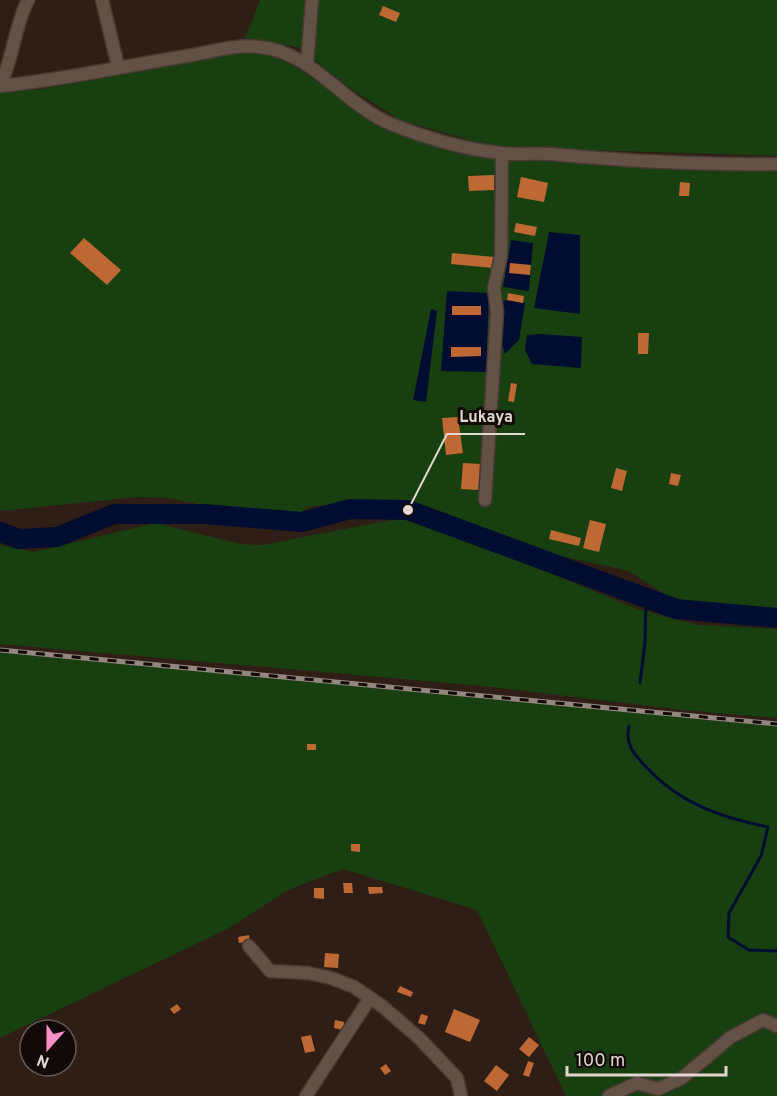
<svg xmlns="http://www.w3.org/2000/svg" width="777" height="1096" viewBox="0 0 777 1096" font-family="Overpass,sans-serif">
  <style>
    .green { fill: #183f10 }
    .water { fill: #000d30 }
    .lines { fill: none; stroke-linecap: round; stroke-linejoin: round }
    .stream { stroke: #000d30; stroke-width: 3 }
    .river { stroke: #000d30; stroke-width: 20 }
    .building { fill: #be6934 }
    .minor-casing { stroke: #473933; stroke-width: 15 }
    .minor { stroke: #645146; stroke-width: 12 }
    .rail-casing { stroke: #958780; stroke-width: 5 }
    .rail { stroke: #110a06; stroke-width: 3; stroke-dasharray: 9; stroke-linecap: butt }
    .leader { fill: none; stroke: #e2d6d0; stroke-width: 2 }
    .callout-dot { fill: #e2d6d0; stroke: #110a06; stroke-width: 2 }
    .callout-label { font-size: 16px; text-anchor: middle; font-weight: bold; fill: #e2d6d0; stroke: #110a06; stroke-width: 6; stroke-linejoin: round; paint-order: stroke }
  </style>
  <rect width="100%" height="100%" fill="#2f1e15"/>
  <!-- green -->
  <g class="green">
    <path d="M260 0H777V156L494 147 400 120 351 89 298 47 245 39Z"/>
    <path d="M239 52 278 55 363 113 412 139 459 154 777 170V610L678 603 629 571 556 555 468 523 381 502 311 506 295 516 248 514 168 498 138 497 0 511V92L42 89Z"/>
    <path d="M402 518 465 538 637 609 698 625 777 629V718L684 710 483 686 0 644V545L34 552 155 523 241 544 262 545Z"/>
    <path d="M0 650 777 724V1096H566L477 910 343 869 288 890 229 928 0 1038Z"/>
  </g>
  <!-- water -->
  <g class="water">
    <path d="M549 232 580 235V314L534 308Z"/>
    <path d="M511 240 533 243 529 291 503 287Z"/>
    <path d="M447 291 489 293 486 372 441 371Z"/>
    <path d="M507 300 525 303 519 340 505 354 502 345V301Z"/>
    <path d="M431 309 437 311 426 402 413 400Z"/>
    <path d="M541 334 582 337 581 368 532 364 525 350 527 335Z"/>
  </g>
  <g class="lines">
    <!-- stream -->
    <g class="stream">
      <path d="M640 683 645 643 646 598"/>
      <path d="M629 726C625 744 633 753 645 766 679 803 719 817 768 827L761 856 729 913 728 937 749 950 777 951"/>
    </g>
    <!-- river -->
    <path class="river" d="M0 532 19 539 57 537 114 514H204L302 522 350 509 408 510 676 609 777 618"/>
  </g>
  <!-- building -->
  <g class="building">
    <path d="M383 6 400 13 396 22 379 15Z"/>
    <path d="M494 175V190L469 191 468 176Z"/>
    <path d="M521 177 548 183 544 202 517 197Z"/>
    <path d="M680 182 690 183 689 196H679Z"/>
    <path d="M516 223 537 227 535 236 514 232Z"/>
    <path d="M84 238 121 270 107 285 70 253Z"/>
    <path d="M452 253 494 257 493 268 451 264Z"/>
    <path d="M510 263 531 265 530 275 509 273Z"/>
    <path d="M508 293 524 296 523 303 507 300Z"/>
    <rect x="452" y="306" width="29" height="9"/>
    <path d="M638 333H649L648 354H638Z"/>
    <path d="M451 347H481V356L451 357Z"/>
    <path d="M511 383 517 384 514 402 508 401Z"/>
    <path d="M458 417 463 453 446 455 442 418Z"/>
    <path d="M463 463 481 464 478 490 461 489Z"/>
    <path d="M616 468 627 471 622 491 611 488Z"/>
    <path d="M671 473 681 475 678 486 669 484Z"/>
    <path d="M590 520 606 524 599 552 583 548Z"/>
    <path d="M551 530 581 538 579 546 549 539Z"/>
    <rect x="307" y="744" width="9" height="6"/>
    <path d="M351 844H360V852L351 851Z"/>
    <path d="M343 883H352L353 893H344Z"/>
    <path d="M368 887H382L383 893 369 894Z"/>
    <path d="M314 888H324V899L314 898Z"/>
    <path d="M249 935 250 941 239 943 238 937Z"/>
    <path d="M325 953 339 954 338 968 324 967Z"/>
    <path d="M400 986 413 992 411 997 397 992Z"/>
    <path d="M177 1004 181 1009 174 1014 170 1009Z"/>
    <path d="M454 1009 480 1020 470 1042 445 1032Z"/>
    <path d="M421 1014 428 1016 425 1025 418 1023Z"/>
    <path d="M335 1020 344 1022 343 1030 334 1028Z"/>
    <path d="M311 1035 315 1051 305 1053 301 1037Z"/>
    <path d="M529 1037 539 1045 529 1057 519 1049Z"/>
    <path d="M528 1061 534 1063 529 1077 523 1075Z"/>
    <path d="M386 1064 391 1071 385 1075 380 1068Z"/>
    <path d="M496 1065 509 1075 497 1091 484 1081Z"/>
  </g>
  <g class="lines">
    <!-- minor casing -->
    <g class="minor-casing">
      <g id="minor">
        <path d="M102 0 118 66"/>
        <path d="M307 65 312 0"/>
        <path d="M0 85C13 60 14 28 28 0"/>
        <path d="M0 86C65 80 128 65 193 55 214 51 238 44 260 47 313 52 344 105 391 124 426 138 463 149 500 153 517 155 534 153 550 154 626 161 701 165 777 164"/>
        <path d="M485 500 497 312 494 288 501 256 502 154"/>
        <path d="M249 946 270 971 308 973 331 978 354 987 382 1006 419 1038 457 1078 461 1096"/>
        <path d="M306 1096 370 998"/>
        <path d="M609 1096 637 1083 658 1089 682 1078 731 1037 763 1020 777 1026"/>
      </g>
    </g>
    <!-- minor -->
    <use href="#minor" class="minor"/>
    <!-- rail casing -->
    <g class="rail-casing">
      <path id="rail" d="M0 650 777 724"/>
    </g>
    <!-- rail -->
    <use href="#rail" class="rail"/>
  </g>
  <!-- callouts -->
  <path class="leader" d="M408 510L447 434H525"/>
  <circle class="callout-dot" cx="408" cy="510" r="6"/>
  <g class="callout-label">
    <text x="486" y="422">Lukaya</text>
  </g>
  <!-- north arrow -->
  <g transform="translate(48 1048) rotate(201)"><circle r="28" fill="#110a06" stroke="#655c57" stroke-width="1.5"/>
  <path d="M0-4.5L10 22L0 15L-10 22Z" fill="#fa8fc8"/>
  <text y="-9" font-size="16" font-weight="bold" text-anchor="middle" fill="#e2d6d0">N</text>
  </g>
  <!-- scale -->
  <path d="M567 1066v9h159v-9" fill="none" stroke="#e2d6d0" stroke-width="3"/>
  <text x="576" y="1066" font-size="18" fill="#e2d6d0" stroke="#110a06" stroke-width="4.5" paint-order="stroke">100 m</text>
</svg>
